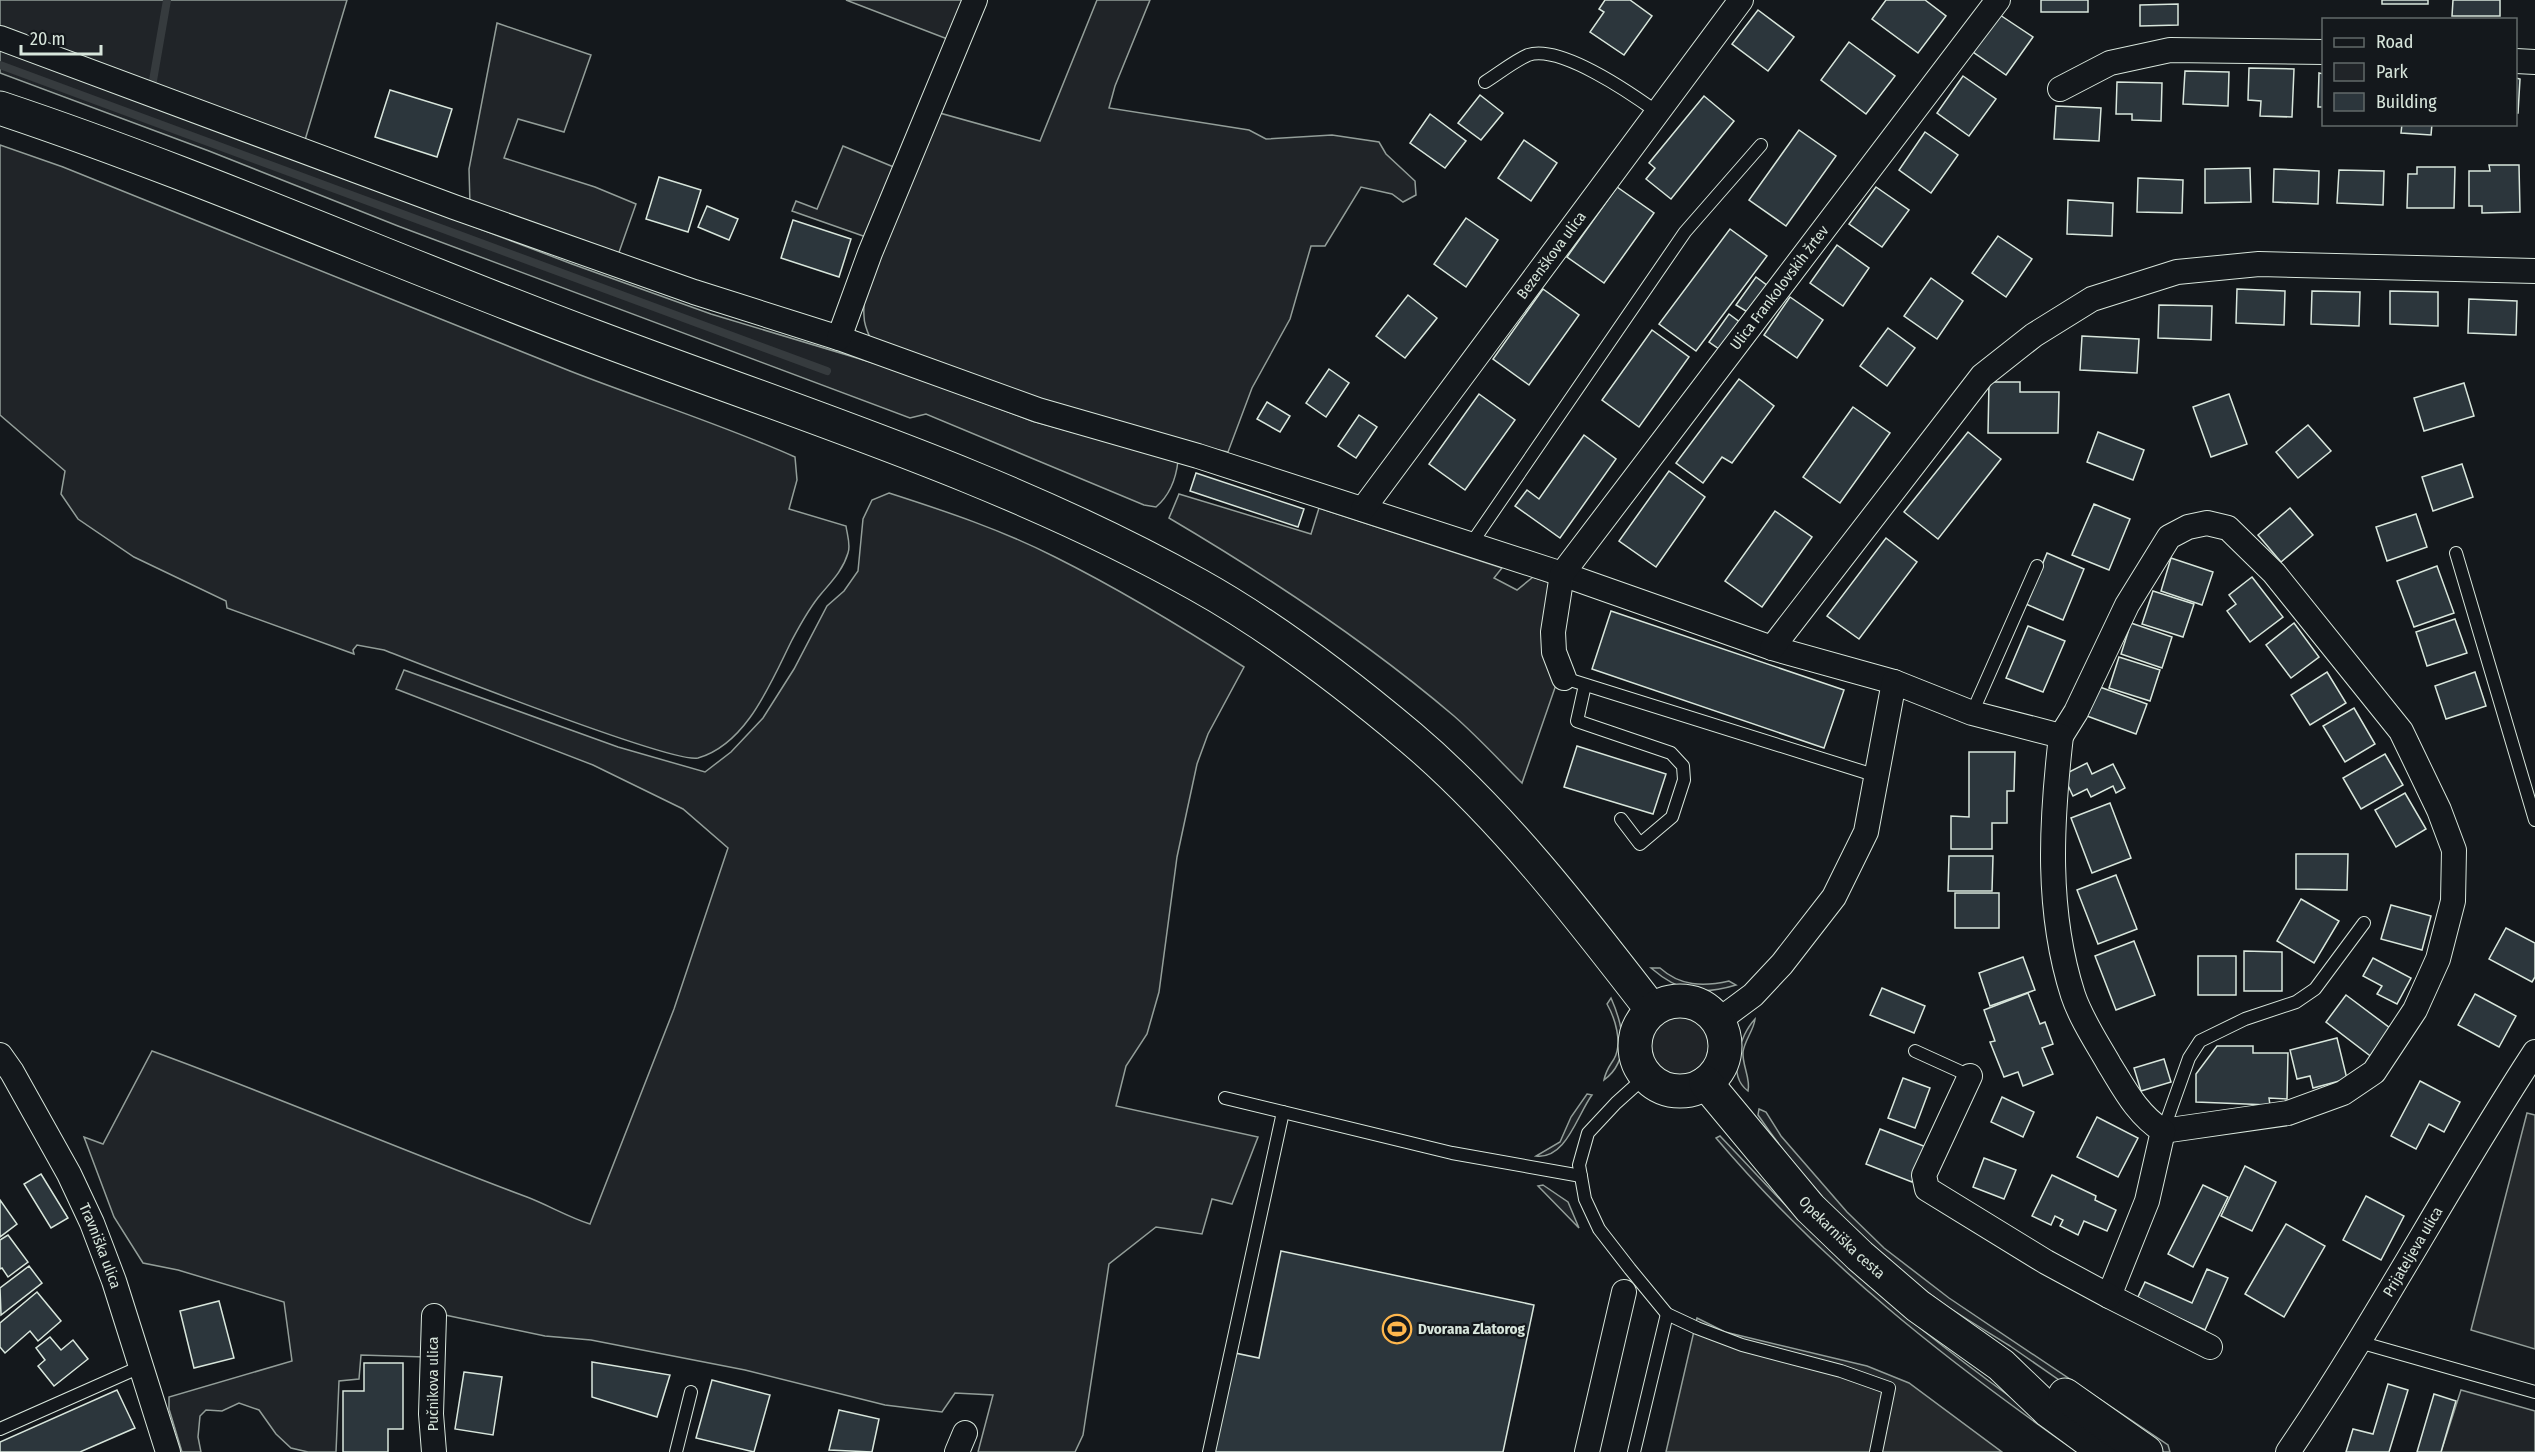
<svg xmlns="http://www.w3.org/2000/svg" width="2535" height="1452" viewBox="0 0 2535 1452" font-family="'Fira Sans Condensed',sans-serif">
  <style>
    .green { fill: #202428; stroke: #939e99; stroke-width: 1.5 }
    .parking { fill: #24282b; stroke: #939e99; stroke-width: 1.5 }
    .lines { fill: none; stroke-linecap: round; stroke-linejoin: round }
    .stream { stroke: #363b3e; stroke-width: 8 }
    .building { fill: #2c363c; stroke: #d8e6dc; stroke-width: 1.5 }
    .lane-casing { stroke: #d8e6dc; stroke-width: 14 }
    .street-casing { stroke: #d8e6dc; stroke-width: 26 }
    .secondary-casing { stroke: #d8e6dc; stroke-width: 35 }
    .lane { stroke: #14181c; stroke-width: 12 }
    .street { stroke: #14181c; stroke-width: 24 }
    .secondary { stroke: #14181c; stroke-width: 33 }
    .labels { text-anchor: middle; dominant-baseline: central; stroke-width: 4.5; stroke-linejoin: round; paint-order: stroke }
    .street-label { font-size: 15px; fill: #d8e6dc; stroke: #14181c }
    .poi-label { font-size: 15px; font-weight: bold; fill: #d8e6dc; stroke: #14181c; text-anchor: start }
  </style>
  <rect width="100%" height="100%" fill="#14181c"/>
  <!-- green -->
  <g class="green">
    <path d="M0 0H347L305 140 0 27Z"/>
    <path d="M846 0H966L950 40Z"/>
    <path d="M1097 0H1150L1115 86 1109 108 1249 130 1266 139 1332 135 1379 142 1386 154 1415 181 1416 195 1403 202 1392 194 1361 187 1325 246H1311L1290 319 1252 388 1228 452 1147 435 872 342C868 333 864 326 864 316 860 270 916 159 936 112L1040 141Z"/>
    <path d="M497 23 591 55 564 132 518 119 504 158 595 187 636 204 617 258 470 205 469 169Z"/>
    <path d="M0 46 572 264 711 314 890 368 1032 421 1178 461C1176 479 1170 495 1156 507L1144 505 926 414 910 418 398 226 209 151 0 73Z"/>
    <path d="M0 145 63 167C232 235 400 303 570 371 644 400 721 424 795 457L797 480 789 509 846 526C847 534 851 545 848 553 843 570 832 581 821 594 809 608 800 625 792 640 771 682 747 744 698 758 673 764 425 666 384 650L357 645 353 650 354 654 227 608 226 601 134 557 78 519 61 494 65 471 0 415Z"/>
    <path d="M843 146 896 168 866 237 792 211 796 201 817 209Z"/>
    <path d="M889 493C945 511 1002 530 1055 557 1121 590 1182 627 1244 667L1208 734 1197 764 1177 857 1159 992 1147 1034 1126 1066 1116 1106 1258 1137 1232 1204 1212 1199 1202 1234 1156 1227 1109 1264 1083 1435 1075 1452H978L993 1395 955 1393 942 1412 885 1405 745 1370 591 1340 545 1336 426 1311 425 1357 361 1355 359 1379 339 1381 336 1452H308L291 1448 276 1434 259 1410 239 1403 222 1411 206 1410 200 1416 198 1437 201 1452H182L169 1409V1397L292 1361 284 1302 178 1270 143 1263 114 1217 84 1137 103 1144 152 1051C278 1097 401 1150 527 1197 548 1205 568 1217 590 1224L674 1009 728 848 683 809 593 765 396 689 404 670 618 747 705 772 731 752 763 718 794 669 827 606 844 591 858 571 863 519 872 500Z"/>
    <path d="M1179 494 1311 534 1319 508 1502 568 1494 578 1517 590 1533 577 1550 583 1558 679 1522 783C1500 761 1478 737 1454 716 1366 641 1269 577 1169 518Z"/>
    <path d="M1651 968H1660C1680 986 1703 987 1729 981L1736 985C1700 996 1679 992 1651 968Z"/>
    <path d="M1611 998C1623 1025 1631 1060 1604 1080 1606 1070 1609 1067 1614 1059 1623 1043 1615 1018 1607 1004Z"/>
    <circle cx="1680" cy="1048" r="31"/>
    <path d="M1755 1019C1754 1030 1745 1039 1743 1052 1742 1065 1751 1079 1748 1091 1726 1075 1740 1035 1755 1019Z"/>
    <path d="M1587 1094 1592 1095C1577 1115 1566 1160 1536 1156L1560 1142 1571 1117Z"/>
    <path d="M1759 1109 1766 1112 1781 1136 1847 1212 1884 1248 1949 1298 2168 1445 2170 1452H2163C2112 1417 2061 1381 2010 1346 1988 1332 1966 1319 1945 1305 1872 1254 1808 1188 1758 1115Z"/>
    <path d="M1720 1136C1767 1185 1813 1237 1864 1281 1936 1344 2011 1399 2089 1452H2077C1943 1358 1823 1264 1716 1138Z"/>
    <path d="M1543 1185 1568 1202 1579 1228 1538 1186Z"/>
    <path d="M2461 1390 2535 1411V1452H2441Z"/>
  </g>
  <!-- parking -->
  <g class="parking">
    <path d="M2527 1113 2535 1115V1349L2471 1330Z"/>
    <path d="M1697 1318 1725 1332 1867 1366 1909 1383 2002 1452H1666Z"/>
  </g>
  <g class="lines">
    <!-- stream -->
    <g class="stream">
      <path d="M0 65 827 371"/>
      <path d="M151 92 167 0"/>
    </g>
  </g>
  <!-- building -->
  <g class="building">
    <path d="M1605 0H1630L1652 16 1624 55 1590 32 1604 12 1599 9Z"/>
    <path d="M1886 0H1925L1946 16 1918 53 1872 19Z"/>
    <rect x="2041" y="0" width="47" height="12"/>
    <rect x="2382" y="0" width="46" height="4"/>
    <path d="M2453 0H2500V16H2452Z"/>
    <path d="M2178 4V25L2140 26V5Z"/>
    <path d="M1758 10 1794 37 1768 71 1732 44Z"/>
    <path d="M2000 15 2033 37 2006 75 1973 52Z"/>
    <path d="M1849 42 1895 76 1866 114 1821 80Z"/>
    <path d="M2249 68 2294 69 2292 117 2260 116 2261 101 2248 100Z"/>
    <path d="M2185 71 2229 72 2228 106 2183 104Z"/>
    <path d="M2319 73 2324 74V107H2318Z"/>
    <path d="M1963 76 1996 99 1969 136 1937 113Z"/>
    <path d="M2516 78 2520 79 2518 113H2516Z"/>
    <path d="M2117 82 2162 83 2161 121 2132 120V114H2116Z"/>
    <path d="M390 90 452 109 437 157 375 137Z"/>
    <path d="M1480 95 1503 113 1481 140 1458 123Z"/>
    <path d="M1704 96 1734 121 1671 199 1646 179 1655 168 1649 163Z"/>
    <path d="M2056 106 2101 108 2099 141 2054 139Z"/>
    <path d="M1430 114 1466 141 1445 168 1410 143Z"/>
    <path d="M2402 124H2432L2431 135 2401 133Z"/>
    <path d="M1799 130 1836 156 1786 226 1749 200Z"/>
    <path d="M1925 132 1958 155 1931 193 1899 170Z"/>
    <path d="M1524 140 1557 163 1531 201 1498 178Z"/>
    <path d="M2489 165H2519L2520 212 2482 213V206H2469V171H2490Z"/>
    <path d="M2417 167H2455L2454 208H2407L2408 174H2417Z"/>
    <path d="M2250 168 2251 202 2205 203V169Z"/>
    <path d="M2274 169 2319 171 2318 204 2273 202Z"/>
    <path d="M2339 170 2384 171 2383 205 2337 203Z"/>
    <path d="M659 177 701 190 688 232 646 219Z"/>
    <path d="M2138 178 2183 180 2182 213 2137 212Z"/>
    <path d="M1617 187 1654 213 1604 283 1567 257Z"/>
    <path d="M1876 187 1909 210 1882 247 1849 224Z"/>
    <path d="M2068 200 2113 203 2112 236 2067 234Z"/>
    <path d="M707 206 738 219 729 240 698 227Z"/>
    <path d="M1466 218 1498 240 1466 287 1434 264Z"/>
    <path d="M793 220 851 239 839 277 781 258Z"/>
    <path d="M1730 229 1767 256 1696 351 1659 324Z"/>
    <path d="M1998 236 2032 259 2006 297 1972 273Z"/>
    <path d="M1837 245 1869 268 1843 306 1810 283Z"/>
    <path d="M1756 277 1768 286 1749 313 1736 305Z"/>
    <path d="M1931 278 1963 301 1937 339 1904 316Z"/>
    <path d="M1543 289 1579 315 1529 385 1493 359Z"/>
    <path d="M2237 289 2285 291 2284 325 2236 323Z"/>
    <path d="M2312 291 2360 292 2359 326 2311 324Z"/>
    <path d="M2390 291 2438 292V326L2390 324Z"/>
    <path d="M1408 295 1437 318 1405 358 1376 336Z"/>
    <path d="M1790 297 1823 320 1797 358 1764 335Z"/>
    <path d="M2469 299 2517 301 2516 335 2468 333Z"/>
    <path d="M2159 305 2212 306 2211 340 2158 338Z"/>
    <path d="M1729 314 1741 323 1722 351 1709 342Z"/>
    <path d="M1888 328 1915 348 1887 386 1860 366Z"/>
    <path d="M1652 330 1689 357 1639 427 1602 400Z"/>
    <path d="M2082 336 2139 339 2137 373 2080 370Z"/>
    <path d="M1329 369 1349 383 1326 417 1306 403Z"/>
    <path d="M1739 379 1774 406 1732 463 1722 457 1703 483 1676 463Z"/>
    <path d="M1989 382H2020V392H2059L2058 433H1988Z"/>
    <path d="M2464 383 2474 416 2424 431 2414 398Z"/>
    <path d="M1479 394 1515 420 1465 490 1429 464Z"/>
    <path d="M2229 394 2247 444 2211 457 2193 407Z"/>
    <path d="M1267 402 1290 416 1280 432 1257 419Z"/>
    <path d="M1853 407 1890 433 1840 503 1803 477Z"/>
    <path d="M1359 415 1377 427 1356 458 1338 446Z"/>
    <path d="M2308 425 2331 451 2298 478 2276 452Z"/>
    <path d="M1968 432 2001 459 1938 539 1904 512Z"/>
    <path d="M2098 432 2144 450 2133 480 2087 462Z"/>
    <path d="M1584 435 1616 459 1560 538 1515 506 1527 490 1539 499Z"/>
    <path d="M2462 464 2473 497 2433 511 2422 477Z"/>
    <path d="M1669 471 1705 497 1656 567 1619 541Z"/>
    <path d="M1196 473 1304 509 1298 527 1190 491Z"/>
    <path d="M2094 504 2130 519 2109 570 2072 555Z"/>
    <path d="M2290 508 2313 535 2281 562 2258 535Z"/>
    <path d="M1775 511 1812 537 1762 607 1725 581Z"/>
    <path d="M2416 514 2427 547 2387 561 2376 527Z"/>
    <path d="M1886 538 1917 562 1859 639 1827 616Z"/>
    <path d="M2047 553 2084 569 2063 620 2026 604Z"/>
    <path d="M2171 558 2213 572 2202 605 2161 591Z"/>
    <path d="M2437 566 2454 613 2414 627 2397 581Z"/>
    <path d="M2252 577 2283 617 2250 642 2227 611 2236 604 2229 595Z"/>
    <path d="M2153 591 2194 604 2183 637 2142 624Z"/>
    <path d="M1611 611 1844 690 1824 748 1592 669Z"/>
    <path d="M2455 619 2467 653 2427 666 2416 632Z"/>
    <path d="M2131 623 2172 637 2162 668 2121 654Z"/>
    <path d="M2294 623 2319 657 2291 678 2266 645Z"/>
    <path d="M2028 626 2065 641 2043 692 2006 678Z"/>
    <path d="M2119 657 2160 670 2150 701 2109 688Z"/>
    <path d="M2327 672 2346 703 2310 725 2291 695Z"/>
    <path d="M2475 672 2486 706 2446 719 2435 686Z"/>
    <path d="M2097 686 2147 704 2136 734 2087 716Z"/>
    <path d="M2354 708 2375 744 2345 762 2323 726Z"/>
    <path d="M1577 746 1666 774 1653 814 1564 787Z"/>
    <path d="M1969 752H2015L2014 791H2007V823H1992V849H1951V816L1969 817Z"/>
    <path d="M2385 754 2403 785 2361 809 2343 778Z"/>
    <path d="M2087 763 2092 774 2113 764 2125 788 2116 793 2113 786 2091 797 2087 789 2073 796 2063 775Z"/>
    <path d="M2405 793 2426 829 2396 847 2375 810Z"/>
    <path d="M2110 803 2131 858 2092 873 2071 818Z"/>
    <path d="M2296 854H2348L2347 890 2296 889Z"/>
    <path d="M1949 856H1993L1992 891H1948Z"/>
    <path d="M2116 875 2137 929 2098 944 2077 890Z"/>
    <rect x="1955" y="893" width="44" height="35"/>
    <path d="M2301 899 2339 921 2314 963 2277 941Z"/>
    <path d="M2391 905 2431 916 2422 950 2381 939Z"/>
    <path d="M2506 928 2535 943V977L2532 982 2489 959Z"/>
    <path d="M2134 941 2155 995 2116 1010 2095 956Z"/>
    <path d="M2244 951 2282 952V991H2244Z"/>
    <rect x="2198" y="956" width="38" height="39"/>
    <path d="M2023 957 2035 990 1990 1006 1979 973Z"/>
    <path d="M2373 958 2411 978 2397 1004 2377 994 2382 986 2363 976Z"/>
    <path d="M1882 988 1925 1006 1914 1033 1870 1015Z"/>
    <path d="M2028 993 2040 1024 2045 1022 2053 1044 2042 1048 2053 1074 2023 1086 2018 1072 2004 1077 1990 1042 1995 1041 1984 1010Z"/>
    <path d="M2475 994 2516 1016 2499 1047 2458 1025Z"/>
    <path d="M2346 995 2394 1031 2373 1058 2326 1022Z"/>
    <path d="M2337 1038 2347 1079 2313 1088 2310 1076 2297 1079 2290 1050Z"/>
    <path d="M2217 1046H2253V1053H2288L2287 1099 2269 1098 2270 1105 2196 1102V1074Z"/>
    <path d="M2164 1059 2171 1082 2141 1091 2134 1068Z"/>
    <path d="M1903 1078 1930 1088 1915 1128 1888 1118Z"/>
    <path d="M2420 1081 2460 1102 2444 1132 2429 1124 2416 1149 2391 1136Z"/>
    <path d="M2002 1097 2034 1112 2023 1137 1991 1122Z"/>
    <path d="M2097 1117 2138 1138 2118 1177 2077 1157Z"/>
    <path d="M1880 1129 1926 1147 1912 1182 1866 1164Z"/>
    <path d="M1984 1158 2016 1170 2004 1199 1973 1187Z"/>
    <path d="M2245 1166 2276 1182 2252 1231 2221 1216Z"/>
    <path d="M41 1174 68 1218 51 1228 24 1184Z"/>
    <path d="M2052 1175 2096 1196 2095 1200 2116 1210 2107 1231 2084 1221 2078 1235 2060 1226 2063 1220 2055 1216 2051 1225 2032 1216Z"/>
    <path d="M2203 1185 2228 1197 2193 1267 2168 1254Z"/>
    <path d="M2366 1196 2404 1216 2381 1260 2343 1240Z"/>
    <path d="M0 1200 17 1224 0 1237Z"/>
    <path d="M2286 1224 2325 1246 2284 1317 2245 1294Z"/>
    <path d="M8 1235 28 1262 8 1277 2 1268 0 1269V1240Z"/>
    <path d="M1281 1251 1534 1305 1503 1452H1214L1235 1353 1259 1358Z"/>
    <path d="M29 1266 42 1283 1 1315 0 1288Z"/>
    <path d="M2207 1269 2228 1278 2205 1330 2137 1299 2145 1282 2192 1303Z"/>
    <path d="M37 1292 61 1321 38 1341 30 1331 5 1353 0 1347V1323Z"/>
    <path d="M219 1301 234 1358 194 1368 180 1311Z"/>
    <path d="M50 1337 61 1350 73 1340 88 1359 54 1386 38 1366 45 1360 36 1348Z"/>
    <path d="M592 1362 670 1375 657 1417 592 1397Z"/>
    <path d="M364 1363H403V1429H388V1452H343V1391H364Z"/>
    <path d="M464 1372 502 1377 493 1435 455 1429Z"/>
    <path d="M712 1380 770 1395 754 1452 696 1438Z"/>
    <path d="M2388 1384 2408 1390 2389 1452H2346L2353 1429 2373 1434Z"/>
    <path d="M117 1390 135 1428 80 1452H0V1442Z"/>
    <path d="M2434 1394 2456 1401 2441 1452H2417Z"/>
    <path d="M839 1410 879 1419 872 1452 829 1450Z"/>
  </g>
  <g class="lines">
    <!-- lane casing -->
    <g class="lane-casing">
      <g id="lane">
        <path d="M1485 82C1498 74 1514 61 1528 55 1560 44 1632 94 1657 112"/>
        <path d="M1471 544 1685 232 1761 145"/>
        <path d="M2456 553 2535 820"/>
        <path d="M1564 678 1877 776"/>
        <path d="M1585 685 1577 721 1671 753 1683 766 1684 780 1672 817 1640 844 1621 819"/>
        <path d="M1972 713 2037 566"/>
        <path d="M1915 1051 1970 1076"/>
        <path d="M1646 1076 1616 1103 1588 1133 1579 1165 1585 1199 1599 1229 1630 1269 1667 1314 1697 1328 1742 1345 1841 1371 1889 1388 1876 1452"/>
        <path d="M1225 1098 1452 1153 1581 1176"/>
        <path d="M2163 1131 2189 1058 2200 1041 2245 1019 2296 1002 2315 989 2364 923"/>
        <path d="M2359 1342 2535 1392"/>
        <path d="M0 1429 140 1367"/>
        <path d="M676 1452 691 1392"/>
        <path d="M1209 1452 1283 1112"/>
        <path d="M1634 1452 1667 1314"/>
      </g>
    </g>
    <!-- street casing -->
    <g class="street-casing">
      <g id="street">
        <path d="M0 38 454 207 694 292 839 338 1038 410 1198 456 1562 574 1772 648 1894 682"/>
        <path d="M2516 61 2535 62"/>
        <path d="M2060 89 2110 63 2170 50 2324 52"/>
        <path d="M839 338 870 253 975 0"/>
        <path id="s1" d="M1363 509 1741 0"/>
        <path d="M1772 648 1982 376 2034 335 2092 299 2177 272 2259 264 2535 271"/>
        <path id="s2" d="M1564 678 1554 652 1553 632 1562 574 1998 0"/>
        <path d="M2061 736 2076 712 2127 605 2169 537 2188 527 2207 523 2228 528 2274 573 2401 731 2439 810 2454 850 2453 901 2438 959 2415 1010 2374 1072 2343 1093 2288 1113 2163 1131"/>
        <path d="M1718 1021 1753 995 1782 964 1834 897 1866 832 1894 682 1972 713 2061 736C2051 823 2046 911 2073 995 2081 1019 2097 1043 2109 1064 2125 1090 2137 1114 2163 1131L2147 1201 2109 1296 2210 1347"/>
        <path id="s3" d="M0 1055 12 1072 69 1174 92 1223 114 1281 168 1452"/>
        <path d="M1970 1076 1924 1175 1927 1189 2046 1262 2109 1296"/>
        <path d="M434 1316 431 1414 434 1452"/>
        <path d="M957 1452 965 1433"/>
        <path d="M1587 1452 1624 1292"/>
        <path id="s4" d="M2288 1452C2376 1323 2449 1183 2535 1052"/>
      </g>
    </g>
    <!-- secondary casing -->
    <g class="secondary-casing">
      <g id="secondary">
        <path d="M0 108C201 175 395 262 593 336 797 413 1007 478 1198 585 1270 625 1347 684 1410 737 1502 815 1578 914 1652 1010"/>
        <circle cx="1680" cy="1046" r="45"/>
        <path id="s5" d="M1706 1083 1810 1208 1860 1256 1918 1306 2001 1365 2049 1411 2105 1452"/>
        <path d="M2065 1395 2146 1452"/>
      </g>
    </g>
    <!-- lane -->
    <use href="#lane" class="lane"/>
    <!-- street -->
    <use href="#street" class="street"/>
    <!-- secondary -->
    <use href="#secondary" class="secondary"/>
  </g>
  <!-- icons -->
  <defs>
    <g id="stadium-ring" transform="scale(1.5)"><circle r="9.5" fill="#14181c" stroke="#ffb74d" stroke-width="1.5"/><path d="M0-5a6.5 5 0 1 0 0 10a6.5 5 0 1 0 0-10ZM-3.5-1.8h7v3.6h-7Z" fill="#ffb74d"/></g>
  </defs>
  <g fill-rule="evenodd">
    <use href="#stadium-ring" x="1397" y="1329"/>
  </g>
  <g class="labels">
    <!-- street labels -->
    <g class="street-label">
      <text stroke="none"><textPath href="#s1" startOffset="316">Bezenškova ulica</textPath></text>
      <text stroke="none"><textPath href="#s2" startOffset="466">Ulica Frankolovskih žrtev</textPath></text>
      <text stroke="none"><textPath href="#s5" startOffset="206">Opekarniška cesta</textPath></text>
      <text stroke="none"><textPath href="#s3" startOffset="216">Travniška ulica</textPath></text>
      <text stroke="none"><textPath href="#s4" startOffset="236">Prijateljeva ulica</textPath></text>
      <text transform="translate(433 1384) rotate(-90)">Pučnikova ulica</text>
    </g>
    <!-- poi labels -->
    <g class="poi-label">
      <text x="1418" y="1329">Dvorana Zlatorog</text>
    </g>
  </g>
  <!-- legend -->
  <rect x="2322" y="18" width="195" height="108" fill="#14181c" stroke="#626a69" stroke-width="1.5"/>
  <rect x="2334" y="38" width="30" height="9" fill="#14181c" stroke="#626a69" stroke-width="1.5"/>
  <text x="2376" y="48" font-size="18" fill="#d8e6dc">Road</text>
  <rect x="2334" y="63" width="30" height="18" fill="#202428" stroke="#626a69" stroke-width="1.5"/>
  <text x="2376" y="78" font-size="18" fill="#d8e6dc">Park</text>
  <rect x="2334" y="93" width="30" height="18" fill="#2c363c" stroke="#626a69" stroke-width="1.5"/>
  <text x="2376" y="108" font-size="18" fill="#d8e6dc">Building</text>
  <!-- scale -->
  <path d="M21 45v9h80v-9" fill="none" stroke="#d8e6dc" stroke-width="3"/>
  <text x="30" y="45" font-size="18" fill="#d8e6dc" stroke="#14181c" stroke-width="4.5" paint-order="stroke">20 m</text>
</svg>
